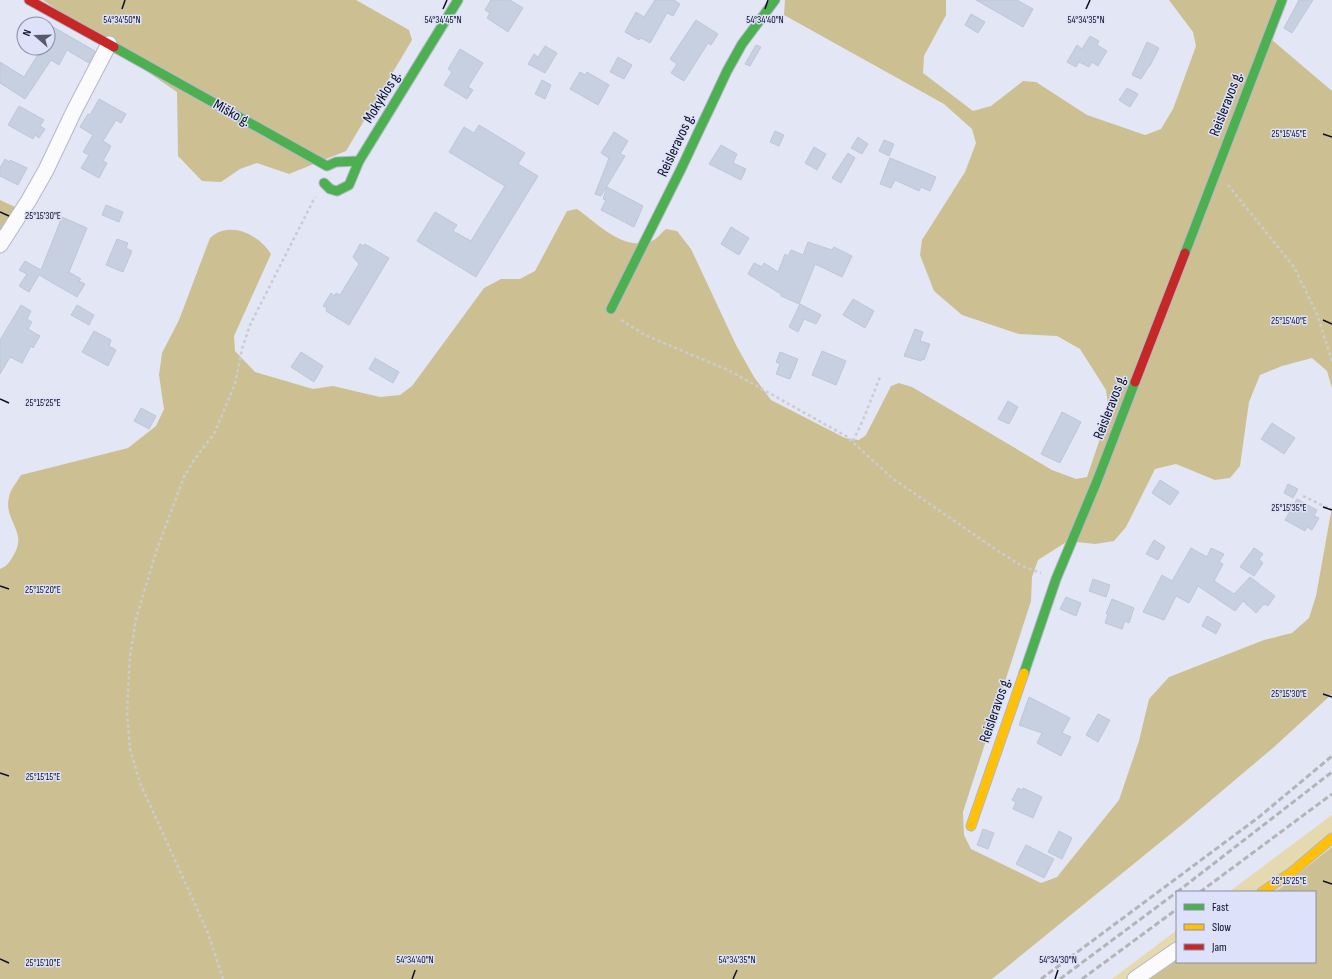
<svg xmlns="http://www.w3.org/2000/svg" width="1332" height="979" viewBox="0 0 1332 979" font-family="'Sofia Sans Condensed',sans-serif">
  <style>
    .green { fill: #e4d9af }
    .forest { fill: #ccc092 }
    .building { fill: #c7d0e0; stroke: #bfc7d6 }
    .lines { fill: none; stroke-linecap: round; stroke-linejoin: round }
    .street-casing { stroke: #b3b7c7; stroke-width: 17 }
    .fast-casing { stroke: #b3b7c7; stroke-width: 11 }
    .slow-casing { stroke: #b3b7c7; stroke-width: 11 }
    .jam-casing { stroke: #b3b7c7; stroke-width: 11 }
    .path { stroke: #cbccd1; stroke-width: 2.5; stroke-dasharray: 3 3; stroke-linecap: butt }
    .street { stroke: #fbfbfd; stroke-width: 15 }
    .fast { stroke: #4caf50; stroke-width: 9 }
    .slow { stroke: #ffc107; stroke-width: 9 }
    .jam { stroke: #c62828; stroke-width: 9 }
    .rail { stroke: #b3b4b8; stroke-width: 3; stroke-dasharray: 6 3; stroke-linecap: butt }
    .ticks { fill: none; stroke: #0b0e22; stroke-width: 1.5 }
    .labels { text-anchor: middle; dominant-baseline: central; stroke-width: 3; stroke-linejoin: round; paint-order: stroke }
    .street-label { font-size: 15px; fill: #0b0e22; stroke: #dde2fa }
    .ticks-label { font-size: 10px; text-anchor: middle; fill: #0b0e22; stroke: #dde2fa; stroke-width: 3; stroke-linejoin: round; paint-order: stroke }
  </style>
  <rect width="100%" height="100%" fill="#e3e6f4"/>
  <!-- green -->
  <g class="green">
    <path d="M1332 815V847L1276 892H1229Z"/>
    <path d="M1177 930V960L1150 979H1112Z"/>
  </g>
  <!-- forest -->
  <g class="forest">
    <path d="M43 0H356L409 30 412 40 346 151 289 174 257 163 240 169 221 182 202 181 178 156 177 92Z"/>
    <path d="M785 0H946V15L924 56 923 73 973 111 991 106 1023 81 1036 82 1087 115 1145 135 1161 129 1173 109 1196 46 1193 32 1169 0H1277L1265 34 1332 91V388L1327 371 1312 358 1282 366 1260 375 1249 402 1240 466 1230 478 1215 480 1176 464 1155 469 1126 527 1114 541 1095 544 1068 541 1038 560 1032 577 1031 601 963 812 964 835 971 849 1041 883 1057 877 1119 800 1139 741 1149 699 1169 677 1264 640 1292 633 1309 618 1316 596 1332 507V694L1274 747 1184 823 992 979H0V569C7 566 9 563 13 556 29 532 3 521 9 497 10 490 17 482 21 475L128 448 156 426 164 409 159 375 162 353 179 320 210 238C229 220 259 234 271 254L234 336 235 351 255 372 313 389 333 386 380 397 400 395 412 386 484 288 501 279H520L535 271 567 211 577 209C598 224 624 252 652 241 657 239 662 232 666 229L677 231 691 249 736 345 754 377 771 400 845 438 859 440 866 435 891 386 899 383 912 387 1052 470 1076 479 1087 477 1109 412 1106 390 1080 349 1057 336 1019 334 962 315 934 291 920 255 922 240 965 172 976 143 972 129 944 104 784 15Z"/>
    <path d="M0 200 15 207 0 231Z"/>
    <path d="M1332 847V979H1150L1177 960V962H1315V892H1276Z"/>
  </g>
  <!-- building -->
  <g class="building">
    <path d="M491 0H510L523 8 508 32 487 18 490 13 485 10Z"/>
    <path d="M655 0H674L680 4 673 16 667 13 650 43 641 38 639 40 625 32 636 12 644 17Z"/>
    <path d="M976 0H1017L1033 9 1023 27Z"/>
    <path d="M1299 0H1313L1292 33 1284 28Z"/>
    <path d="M971 14 985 22 978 33 965 25Z"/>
    <path d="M696 20 718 34 711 45 708 43 684 81 671 73 677 64 670 59Z"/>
    <path d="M48 24 95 51 89 63 67 50 59 65 51 60 25 99 0 83V62L24 77 37 56H38L43 48H48Z"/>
    <path d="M1090 36 1099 41 1097 45 1107 51 1098 66 1092 62 1089 67 1079 62 1076 67 1067 62 1077 45 1082 49Z"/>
    <path d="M1147 42 1159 48 1150 66H1149L1141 79 1132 75Z"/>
    <path d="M756 45 761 47 750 66 745 64Z"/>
    <path d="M545 46 557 53 545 73 528 64 534 54 538 57Z"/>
    <path d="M460 49 483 63 468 87 473 90 467 99 444 85 452 72 448 69Z"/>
    <path d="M618 57 632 65 624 79 610 72Z"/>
    <path d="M580 72 585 75 587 72 609 85 598 105 570 89Z"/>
    <path d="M542 80 551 85 545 99 535 94Z"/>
    <path d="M1127 88 1138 94 1130 107 1119 100Z"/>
    <path d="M99 99 126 114 121 123 116 120 103 141 111 146 103 161 107 163 99 178 81 168 89 155 83 152 93 135 80 127 88 114 90 115Z"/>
    <path d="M19 106 44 120 40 126 45 129 39 138 35 135 33 139 8 125Z"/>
    <path d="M479 125 525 153 518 164 538 176 476 277 417 241 435 212 457 225 453 231 471 241 505 186 449 152 464 127 474 133Z"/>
    <path d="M775 131 784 135 779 146 770 142Z"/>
    <path d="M614 132 628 141 620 154 625 156 601 196 595 194 609 158 601 153Z"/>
    <path d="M858 137 868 144 862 154 851 148Z"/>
    <path d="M884 140 894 144 889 156 879 151Z"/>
    <path d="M721 145 737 154 733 163 746 169 741 180 709 164Z"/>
    <path d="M814 147 826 154 817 170 805 163Z"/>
    <path d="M848 153 855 158 841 183 832 178Z"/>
    <path d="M890 158 936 177 930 191 921 187 919 191 895 180 891 188 880 184Z"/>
    <path d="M5 159 9 162 10 160 27 168 18 185 0 176V168Z"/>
    <path d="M607 187 643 206 634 227 601 210 606 200 603 199Z"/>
    <path d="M106 205 123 212 119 222 102 215Z"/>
    <path d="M62 217 87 228 69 272 81 279 79 281 85 284 77 297 39 275 29 292 19 286 27 274 19 270 25 261 41 270Z"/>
    <path d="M731 227 749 238 739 255 721 244Z"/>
    <path d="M117 239 128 243 126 248 132 251 123 272 106 265Z"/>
    <path d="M808 242 832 250 834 247 852 256 842 277 815 264 799 304 781 296V294L748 274 754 263 762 267 764 263 778 272 785 254 788 256 791 250 803 255Z"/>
    <path d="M360 244 364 246 365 244 389 258 349 325 326 311 327 308 323 306 331 293 335 296 336 293 340 295 359 264 353 257Z"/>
    <path d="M853 299 874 311 865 328 843 315Z"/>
    <path d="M800 304 821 315 816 324 804 319 798 332 789 327Z"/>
    <path d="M21 305 31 311 27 319 32 322 28 329 40 336 33 348 31 346 22 363 10 357 0 374V340Z"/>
    <path d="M77 305 94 315 89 325 71 315Z"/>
    <path d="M915 329 923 332 920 341 930 344 924 360 922 359 921 361 904 356Z"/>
    <path d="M94 331 111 340 109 346 116 350 108 366 82 352Z"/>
    <path d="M822 351 846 361 836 385 812 375Z"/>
    <path d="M301 352 323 366 314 382 291 367Z"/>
    <path d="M780 352 798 359 790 379 776 374 780 364 776 362Z"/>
    <path d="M375 358 399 372 393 383 369 369Z"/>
    <path d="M1008 401 1018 407 1009 424 998 419Z"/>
    <path d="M141 408 156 416 149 429 134 421Z"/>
    <path d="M1062 412 1081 422 1060 463 1041 454Z"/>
    <path d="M1272 423 1295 438 1284 454 1261 439Z"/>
    <path d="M1160 480 1179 492 1170 505 1152 493Z"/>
    <path d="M1288 484 1298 489 1293 498 1284 493Z"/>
    <path d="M1297 499 1317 510 1314 516 1319 518 1312 530 1307 527 1305 531 1285 520Z"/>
    <path d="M1154 540 1165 547 1158 560 1146 554Z"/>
    <path d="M1191 548 1207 557 1211 548 1224 554 1219 562 1223 564 1214 581 1234 594 1250 577 1275 596 1268 606 1264 604 1256 613 1243 601 1235 611 1198 586 1189 603 1176 596 1164 620 1143 612 1162 575 1172 581Z"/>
    <path d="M1254 548 1263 554 1259 559 1263 563 1254 576 1240 567Z"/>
    <path d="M1093 579 1110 585 1106 597 1089 591Z"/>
    <path d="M1066 597 1081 603 1076 616 1060 609Z"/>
    <path d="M1112 599 1134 608 1129 623 1125 621 1122 629 1105 623 1108 614H1106Z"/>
    <path d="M1207 616 1221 624 1216 634 1202 626Z"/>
    <path d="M1029 697 1070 718 1062 733 1071 737 1061 756 1037 743 1042 733 1019 725Z"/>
    <path d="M1098 714 1110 720 1098 742 1086 735Z"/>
    <path d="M1018 788 1022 790 1023 788 1042 797 1033 818 1013 809 1016 802 1012 800Z"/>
    <path d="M983 829 994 833 988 849 977 845Z"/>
    <path d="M1059 831 1072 838 1062 859 1048 852Z"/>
    <path d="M1026 845 1054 859 1044 878 1016 864Z"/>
  </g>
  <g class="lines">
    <!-- street casing -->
    <g class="street-casing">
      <g id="street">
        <path d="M0 245 29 200 46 170 74 111 109 44"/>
        <path d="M1135 979 1177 950"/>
      </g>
    </g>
    <!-- fast casing -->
    <g class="fast-casing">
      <g id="fast">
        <path d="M114 47 327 166 336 162 359 161"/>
        <path d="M324 183 330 189 337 191 349 185 359 161 458 0"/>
        <path d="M1185 253 1282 0"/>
        <path d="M611 309 681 169 727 71 742 44 775 0"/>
        <path d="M1024 673 1056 579 1097 481 1135 382"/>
      </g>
    </g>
    <!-- slow casing -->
    <g class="slow-casing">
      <g id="slow">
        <path d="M971 826 1024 673"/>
        <path d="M1262 892 1292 872 1332 838"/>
      </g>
    </g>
    <!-- jam casing -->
    <g class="jam-casing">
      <g id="jam">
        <path d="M29 0 114 47"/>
        <path d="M1135 382 1185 253"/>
      </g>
    </g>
    <!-- path -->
    <g class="path">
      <path d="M1228 185 1294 267 1317 314 1332 361"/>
      <path d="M621 320 645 335 728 370 846 436 892 478 998 551 1022 566 1041 573"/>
      <path d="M853 441 863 420 880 377"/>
      <path d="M1303 496 1332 510"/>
      <path d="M223 979 208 933 140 783 130 749 127 712 130 656 136 619 156 552 184 477 194 460 214 434 235 384 242 349 250 325 315 197"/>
    </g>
    <!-- street -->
    <use href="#street" class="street"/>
    <!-- fast -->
    <use href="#fast" class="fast"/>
    <!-- slow -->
    <use href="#slow" class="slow"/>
    <!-- jam -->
    <use href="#jam" class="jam"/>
    <!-- rail -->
    <g class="rail">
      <path d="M1177 892 1332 772"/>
      <path d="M1200 892 1332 794"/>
      <path d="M1041 979 1259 817 1332 756"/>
      <path d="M1060 979 1177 892"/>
      <path d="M1082 979 1177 909"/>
    </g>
  </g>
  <!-- ticks -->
  <path class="ticks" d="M122 9 125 0M443 9 447 0M765 9 768 0M1086 9 1090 0M1323 134 1332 137M0 212 9 216M1323 320 1332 324M0 399 9 403M1323 507 1332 510M0 586 9 589M1323 694 1332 697M0 773 9 776M1323 881 1332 884M0 959 9 963M412 979 415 970M733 979 737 970M1055 979 1058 970"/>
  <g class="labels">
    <!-- street labels -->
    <g class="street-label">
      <text transform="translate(382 97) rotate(-58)">Mokyklos g.</text>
      <text transform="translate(1226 104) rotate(-69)">Reisleravos g.</text>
      <text transform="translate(232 113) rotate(29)">Miško g.</text>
      <text transform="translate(676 145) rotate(-65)">Reisleravos g.</text>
      <text transform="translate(1110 407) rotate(-69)">Reisleravos g.</text>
      <text transform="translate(995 710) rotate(-71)">Reisleravos g.</text>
    </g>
  </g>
  <g class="ticks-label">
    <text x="443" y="23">54°34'45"N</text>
    <text x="765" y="23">54°34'40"N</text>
    <text x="1086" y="23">54°34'35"N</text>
    <text x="122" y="23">54°34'50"N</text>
    <text x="1289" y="137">25°15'45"E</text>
    <text x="43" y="219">25°15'30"E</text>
    <text x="1289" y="324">25°15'40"E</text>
    <text x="43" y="406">25°15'25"E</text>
    <text x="1289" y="511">25°15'35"E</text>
    <text x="43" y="593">25°15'20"E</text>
    <text x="1289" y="697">25°15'30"E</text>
    <text x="43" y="780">25°15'15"E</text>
    <text x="1289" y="884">25°15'25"E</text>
    <text x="415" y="963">54°34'40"N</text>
    <text x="737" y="963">54°34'35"N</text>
    <text x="1058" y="963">54°34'30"N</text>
    <text x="43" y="966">25°15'10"E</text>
  </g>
  <!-- legend -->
  <rect x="1176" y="891" width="140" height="72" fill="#dde2fa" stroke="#898da4"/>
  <rect x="1184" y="904" width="20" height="6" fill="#4caf50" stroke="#898da4"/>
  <text x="1212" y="911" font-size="12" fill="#0b0e22">Fast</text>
  <rect x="1184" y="924" width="20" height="6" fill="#ffc107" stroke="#898da4"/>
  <text x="1212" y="931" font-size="12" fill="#0b0e22">Slow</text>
  <rect x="1184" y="944" width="20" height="6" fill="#c62828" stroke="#898da4"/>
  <text x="1212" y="951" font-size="12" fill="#0b0e22">Jam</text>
  <!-- north arrow -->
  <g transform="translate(36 36) rotate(290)"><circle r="19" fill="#dde2fa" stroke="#898da4"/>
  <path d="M0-3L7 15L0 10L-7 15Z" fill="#575a6c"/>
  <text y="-6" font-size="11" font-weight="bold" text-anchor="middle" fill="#0b0e22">N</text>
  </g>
</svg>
